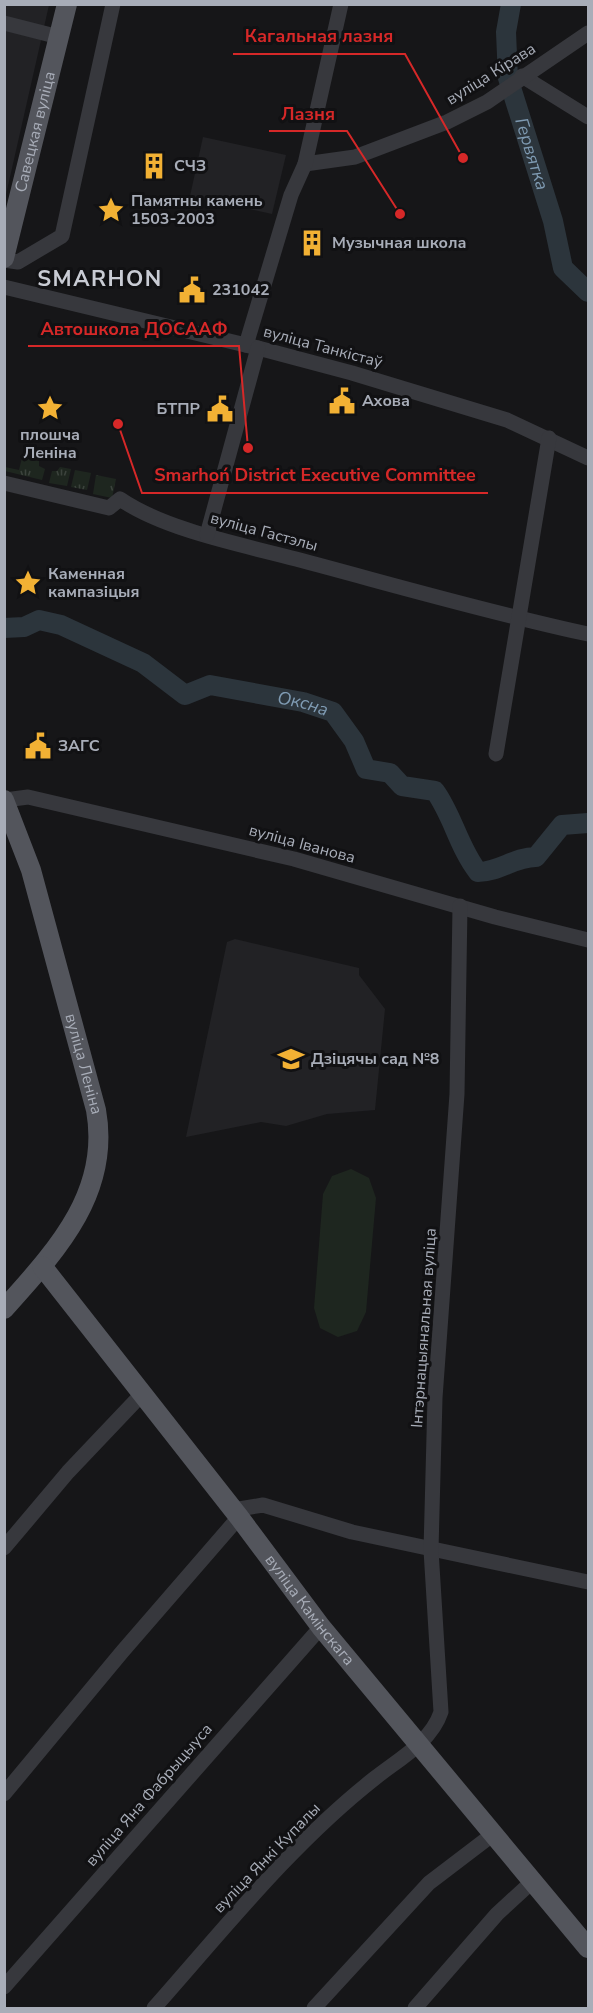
<svg xmlns="http://www.w3.org/2000/svg" width="593" height="2013" viewBox="0 0 593 2013" font-family="'Nunito Sans',sans-serif">
  <style>
    .built { fill: #222225 }
    .grass { fill: url(#grass-tufts) }
    .pitch { fill: #1e261f }
    .lines { fill: none; stroke-linecap: round; stroke-linejoin: round }
    .river { stroke: #2c353c; stroke-width: 20 }
    .minor { stroke: #37383d; stroke-width: 15 }
    .major { stroke: #53555c; stroke-width: 20 }
    .labels { text-anchor: middle; dominant-baseline: central; stroke-width: 6; stroke-linejoin: round; paint-order: stroke }
    .street-label { font-size: 16px; fill: #a8adb8; stroke: #111113 }
    .poi-label { font-size: 16px; font-weight: bold; fill: #a8adb8; stroke: #111113; text-anchor: start }
    .water-label { font-size: 18px; font-style: italic; fill: #7f9bb3; stroke: #111113 }
    .district-label { font-size: 22px; font-weight: bold; letter-spacing: 1.5px; fill: #c9ccd4; stroke: #111113 }
    .leader { fill: none; stroke: #d62828; stroke-width: 2 }
    .callout-dot { fill: #d62828; stroke: #111113; stroke-width: 2 }
    .callout-label { font-size: 18px; text-anchor: middle; font-weight: bold; fill: #d62828; stroke: #111113; stroke-width: 6; stroke-linejoin: round; paint-order: stroke }
  </style>
  <defs>
    <pattern id="grass-tufts" width="24" height="20" patternUnits="userSpaceOnUse" patternTransform="scale(1.5)"><rect width="24" height="20" fill="#1e261f"/><path d="M3 7l-1-3M5 7V3M7 7l1-3M15 17l-1-3M17 17v-4M19 17l1-3" fill="none" stroke="#3c433d"/></pattern>
  </defs>
  <rect width="100%" height="100%" fill="#161618"/>
  <!-- built -->
  <g class="built">
    <path d="M5 5H49L5 199Z"/>
    <path d="M203 137 286 155 272 214 190 196Z"/>
    <path d="M235 939 359 968V975L385 1009 375 1110 327 1114 286 1126 261 1122 186 1137 227 942Z"/>
  </g>
  <!-- grass -->
  <g class="grass">
    <path d="M22 458 39 461V466L45 469 42 480 5 471V467L19 470Z"/>
    <path d="M60 467 71 469 67 486 49 483 52 471H57Z"/>
    <path d="M75 470 91 473 87 490 71 487Z"/>
    <path d="M96 475 116 479 112 498 93 494Z"/>
  </g>
  <!-- pitch -->
  <path class="pitch" d="M351 1169 369 1178 376 1198 366 1312 357 1331 338 1337 320 1328 314 1308 323 1194 332 1176Z"/>
  <g class="lines">
    <!-- river -->
    <g class="river">
      <path id="s1" d="M511 4 506 32 508 78 553 221 563 268 588 292"/>
      <path id="s2" d="M4 628 24 627 39 620 61 625 143 663 185 695 210 685 303 702 333 712 354 741 366 769 390 773 402 786 435 791C453 816 459 848 478 872 499 872 514 857 536 857L562 825 588 823"/>
    </g>
    <!-- minor -->
    <g class="minor">
      <path d="M4 23 59 37"/>
      <path d="M522 76 588 117"/>
      <path d="M305 164 355 157 447 122 487 102 588 33"/>
      <path d="M4 260 18 262 62 236 113 4"/>
      <path d="M4 287 258 348 352 373 507 420 588 458"/>
      <path d="M246 345 291 195 305 164 341 4"/>
      <path d="M4 483 109 508 120 499C165 530 243 545 296 559 394 585 490 613 588 634"/>
      <path d="M207 535 258 348"/>
      <path d="M496 754 549 438"/>
      <path d="M5 800 28 797 294 859 495 917 588 940"/>
      <path d="M233 1510 263 1505 352 1532 588 1582"/>
      <path d="M4 1548 68 1472 143 1393"/>
      <path d="M4 1794 122 1652 239 1517"/>
      <path d="M4 1987 321 1627"/>
      <path d="M154 2008C224 1929 291 1844 375 1778 399 1759 431 1742 441 1712L431 1550 435 1398 457 1094 460 906"/>
      <path d="M314 2008 429 1883 492 1835"/>
      <path d="M415 2008 497 1914 534 1880"/>
    </g>
    <!-- major -->
    <g class="major">
      <path id="s3" d="M4 258 67 4"/>
      <path id="s4" d="M4 800 31 870 96 1110C111 1193 56 1251 4 1309"/>
      <path id="s5" d="M42 1266 239 1517 321 1627 588 1948"/>
    </g>
  </g>
  <!-- icons -->
  <defs>
    <g id="building-bare" transform="scale(2.07)"><path d="M-4-6H4V6H1V3H-1V6H-4ZM-2.5-4.3h1.7v1.8h-1.7ZM.8-4.3h1.7v1.8H.8ZM-2.5-1h1.7V.8h-1.7ZM.8-1h1.7V.8H.8Z" fill="#f2b134" stroke="#111113" stroke-width="2.5" paint-order="stroke"/></g>
    <g id="sight-bare" transform="scale(2.07)"><path d="M0-6L1.8-2.2L6-1.7L2.9 1.2L3.7 5.4L0 3.3L-3.7 5.4L-2.9 1.2L-6-1.7L-1.8-2.2Z" fill="#f2b134" stroke="#111113" stroke-width="2.5" paint-order="stroke"/></g>
    <g id="civic-bare" transform="scale(2.07)"><path d="M-.6-6.5H3V-4.5H.6V-3L4-1V1h2V6H-6V1h2V-1L-.6-3ZM-1.2 2.5V6h2.4V2.5Z" fill="#f2b134" stroke="#111113" stroke-width="2.5" paint-order="stroke"/></g>
    <g id="school-bare" transform="scale(2.07)"><path d="M0-5L7-2L0 1L-7-2ZM-4 1L0 2.5L4 1V4Q0 6-4 4Z" fill="#f2b134" stroke="#111113" stroke-width="2.5" paint-order="stroke"/></g>
  </defs>
  <g fill-rule="evenodd">
    <use href="#building-bare" x="154" y="166"/>
    <use href="#sight-bare" x="111" y="210"/>
    <use href="#building-bare" x="312" y="243"/>
    <use href="#civic-bare" x="192" y="290"/>
    <use href="#civic-bare" x="342" y="401"/>
    <use href="#sight-bare" x="50" y="408"/>
    <use href="#civic-bare" x="220" y="409"/>
    <use href="#sight-bare" x="28" y="583"/>
    <use href="#civic-bare" x="38" y="746"/>
    <use href="#school-bare" x="291" y="1059"/>
  </g>
  <g class="labels">
    <!-- street labels -->
    <g class="street-label">
      <text transform="translate(491 74) rotate(-32)">вуліца Кірава</text>
      <text stroke="none"><textPath href="#s3" startOffset="130">Савецкая вуліца</textPath></text>
      <text transform="translate(323 347) rotate(15)">вуліца Танкістаў</text>
      <text transform="translate(264 532) rotate(15)">вуліца Гастэлы</text>
      <text transform="translate(302 844) rotate(15)">вуліца Іванова</text>
      <text stroke="none"><textPath href="#s4" startOffset="276">вуліца Леніна</textPath></text>
      <text transform="translate(424 1328) rotate(-86)">Інтэрнацыянальная вуліца</text>
      <text stroke="none"><textPath href="#s5" startOffset="436">вуліца Камінскага</textPath></text>
      <text transform="translate(149 1795) rotate(-49)">вуліца Яна Фабрыцыуса</text>
      <text transform="translate(267 1858) rotate(-46)">вуліца Янкі Купалы</text>
    </g>
    <!-- poi labels -->
    <g class="poi-label">
      <text x="174" y="166">СЧЗ</text>
      <text x="131" y="201">Памятны камень<tspan x="131" dy="18">1503-2003</tspan></text>
      <text x="332" y="243">Музычная школа</text>
      <text x="212" y="290">231042</text>
      <text x="362" y="401">Ахова</text>
      <text x="200" y="409" text-anchor="end">БТПР</text>
      <text x="50" y="435" text-anchor="middle">плошча<tspan x="50" dy="18">Леніна</tspan></text>
      <text x="48" y="574">Каменная<tspan x="48" dy="18">кампазіцыя</tspan></text>
      <text x="58" y="746">ЗАГС</text>
      <text x="311" y="1059">Дзіцячы сад №8</text>
    </g>
    <!-- water labels -->
    <g class="water-label">
      <text stroke="none"><textPath href="#s1" startOffset="154">Гервятка</textPath></text>
      <text stroke="none"><textPath href="#s2" startOffset="324">Оксна</textPath></text>
    </g>
    <!-- district labels -->
    <g class="district-label">
      <text x="100" y="279">SMARHON</text>
    </g>
  </g>
  <!-- callouts -->
  <path class="leader" d="M463 158L405 54H233M400 214L347 131H269M248 448L239 346H28M118 424L142 493H488"/>
  <g class="callout-dot">
    <circle cx="463" cy="158" r="6"/>
    <circle cx="400" cy="214" r="6"/>
    <circle cx="248" cy="448" r="6"/>
    <circle cx="118" cy="424" r="6"/>
  </g>
  <g class="callout-label">
    <text x="319" y="42">Кагальная лазня</text>
    <text x="308" y="120">Лазня</text>
    <text x="134" y="335">Автошкола ДОСААФ</text>
    <text x="315" y="481">Smarhoń District Executive Committee</text>
  </g>
  <!-- border -->
  <rect width="593" height="2013" fill="none" stroke="#a8adb8" stroke-width="12"/>
</svg>
